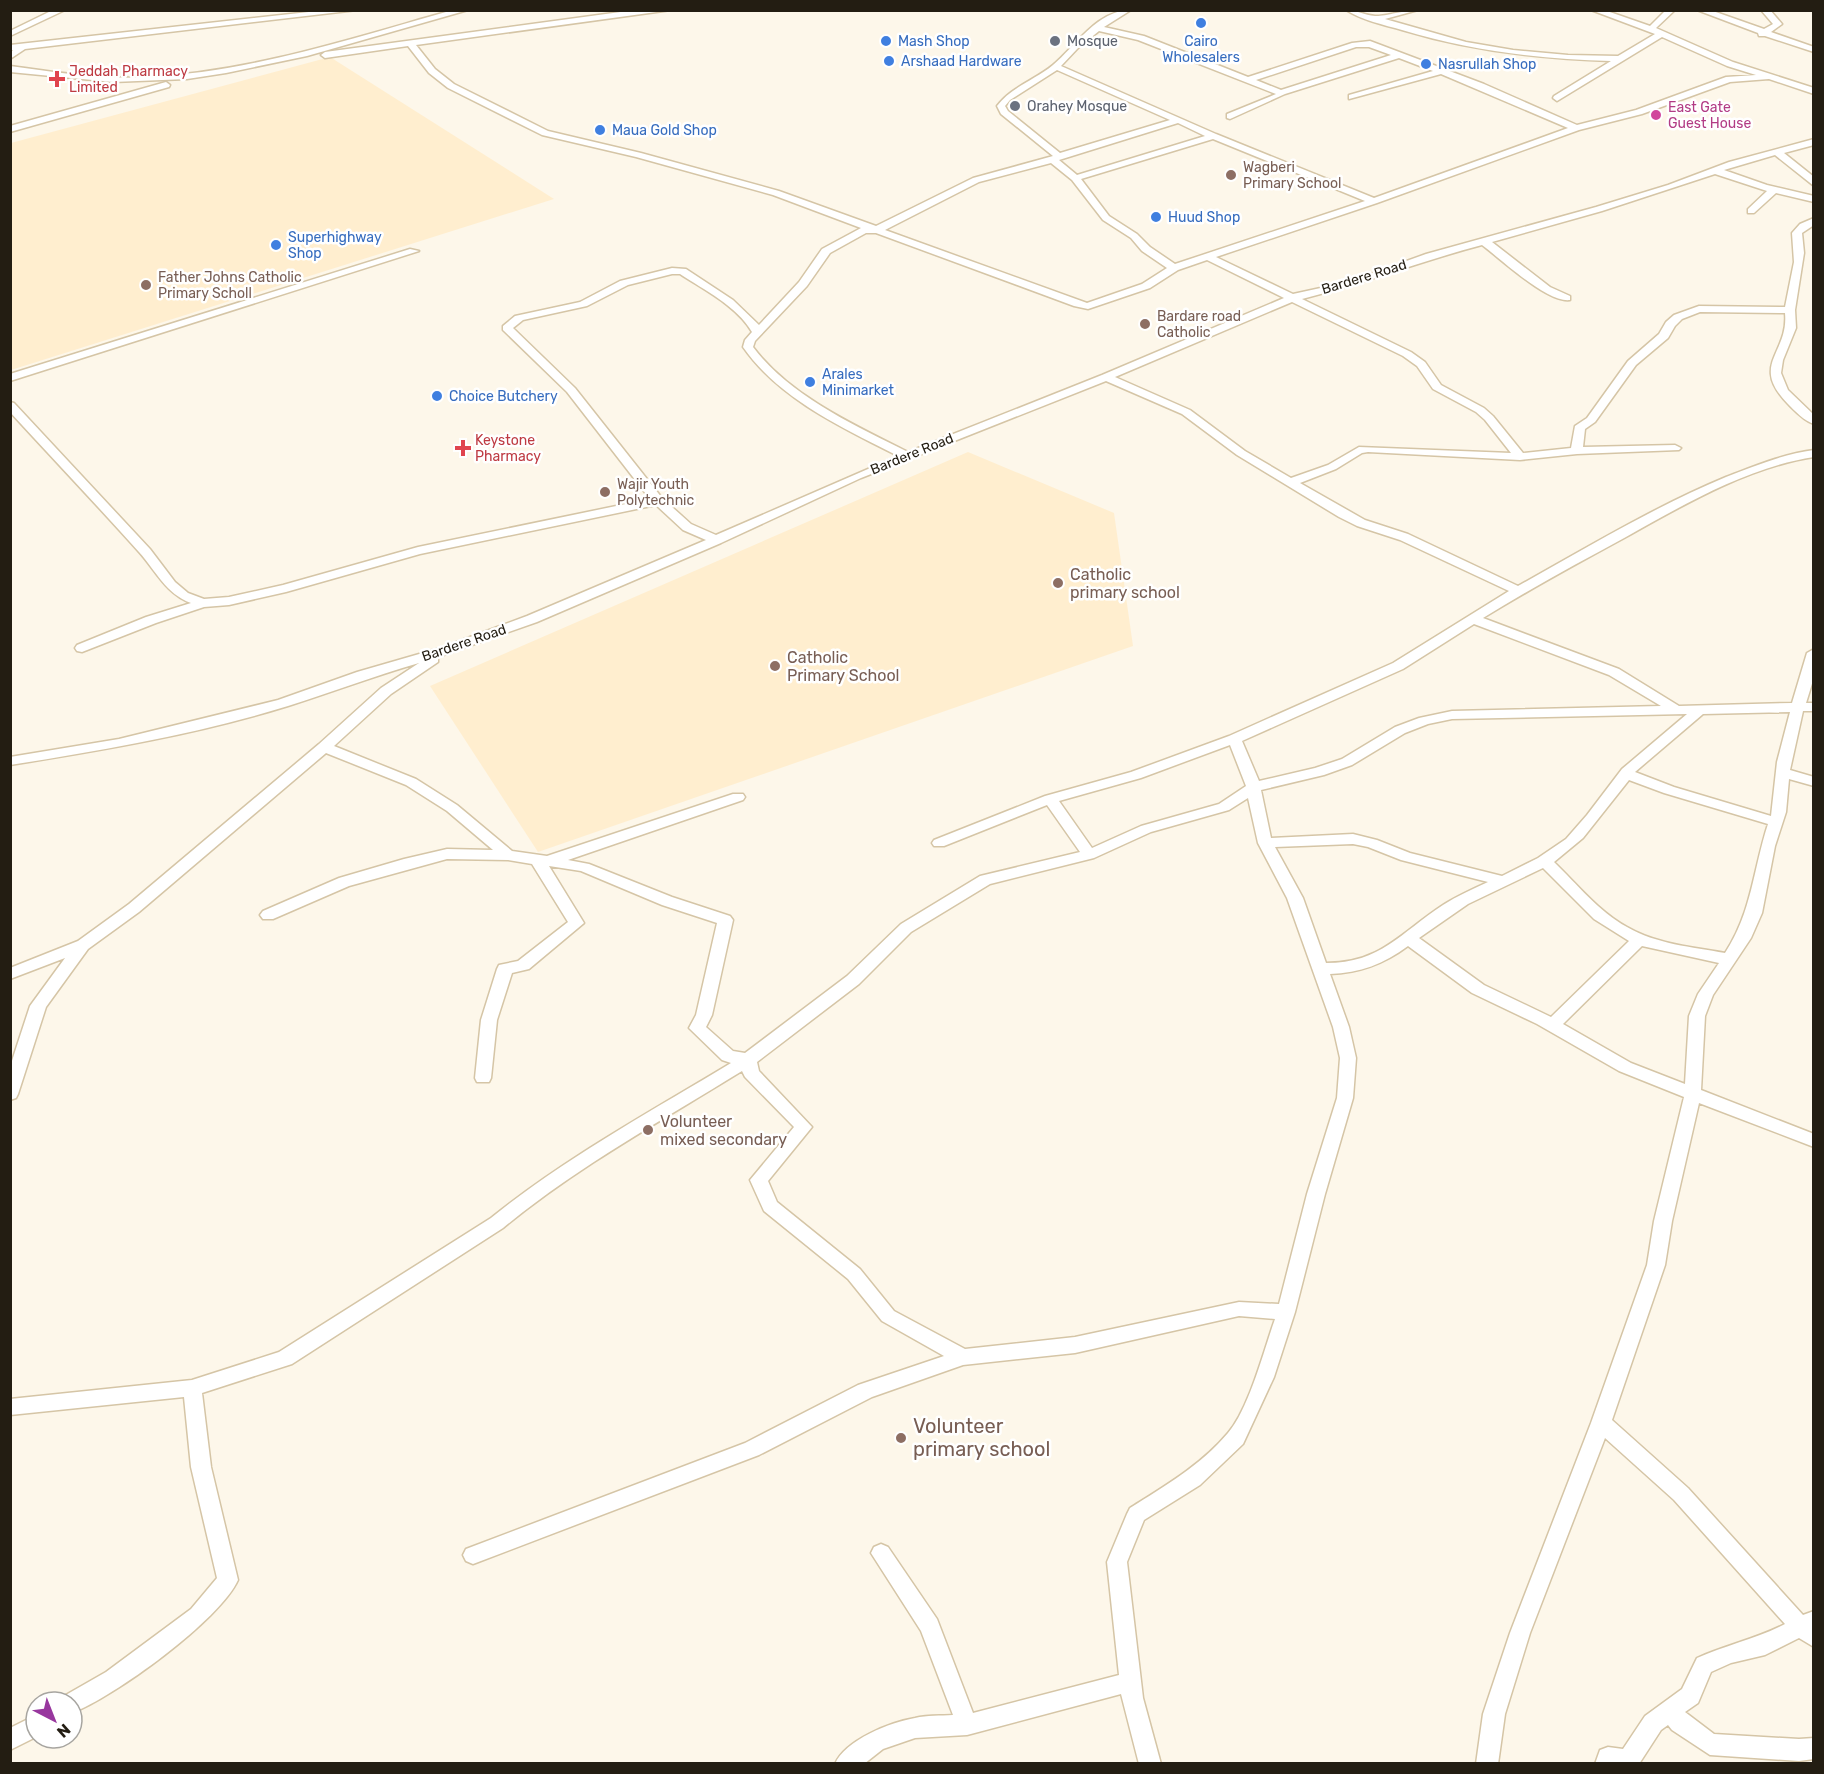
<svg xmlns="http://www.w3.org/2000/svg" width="1824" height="1774" viewBox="0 0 1824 1774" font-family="Rubik,sans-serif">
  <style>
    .built { fill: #ffeecf }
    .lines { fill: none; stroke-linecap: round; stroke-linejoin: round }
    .minor-casing { stroke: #d5c5a6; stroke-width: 3 }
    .minor { fill: #fff; fill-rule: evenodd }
    .shop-dot { fill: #3f7fe0; stroke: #fff; stroke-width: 2 }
    .worship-dot { fill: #6b7280; stroke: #fff; stroke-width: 2 }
    .health-dot { fill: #e0444e; stroke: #fff; stroke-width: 2 }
    .hotel-dot { fill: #d1479c; stroke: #fff; stroke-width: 2 }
    .education-dot { fill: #8d6e63; stroke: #fff; stroke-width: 2 }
    .labels { text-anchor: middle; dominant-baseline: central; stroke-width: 5; stroke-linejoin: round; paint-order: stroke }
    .far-shop-label { font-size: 14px; fill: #366cbe; stroke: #fff; text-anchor: start }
    .far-worship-label { font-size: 14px; fill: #5b616d; stroke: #fff; text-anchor: start }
    .far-health-label { font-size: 14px; fill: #be3a42; stroke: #fff; text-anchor: start }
    .far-hotel-label { font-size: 14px; fill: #b23c85; stroke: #fff; text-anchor: start }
    .far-education-label { font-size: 14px; fill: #785e54; stroke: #fff; text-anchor: start }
    .far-street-label { font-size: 14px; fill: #231d12; stroke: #fff }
    .education-label { font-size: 16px; fill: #785e54; stroke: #fff; text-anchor: start }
    .near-education-label { font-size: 20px; fill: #785e54; stroke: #fff; text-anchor: start }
  </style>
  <rect width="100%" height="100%" fill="#fdf7ea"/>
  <!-- built -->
  <g class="built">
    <path d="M330 57 554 199 11 370V143Z"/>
    <path d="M968 452 1114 513 1133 646 538 852 430 686Z"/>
  </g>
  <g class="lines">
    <!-- minor casing -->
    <g class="minor-casing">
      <g id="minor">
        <path d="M53 10H65L10 36V31Z"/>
        <path d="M327 10H357L25 49 10 59V53L13 50H10V45Z"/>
        <path d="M453 10H468L307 56 226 73 187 79 113 82 10 72V66C56 72 101 80 147 77 251 72 353 38 453 10Z"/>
        <path d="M671 10 416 45 435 69 454 84 548 131 641 153 779 191 876 226 973 178 1053 156 1001 114 997 106C1011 87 1035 80 1053 65 1076 46 1097 10 1131 10L1104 27 1144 36 1248 77 1352 43 1370 41 1484 84 1577 125 1636 110 1726 77 1756 75 1727 66 1662 37 1557 101 1553 98 1554 96 1611 61C1539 59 1471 51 1402 30 1384 25 1362 20 1346 10 1357 10 1364 15 1375 16 1382 17 1405 10 1418 10L1385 19 1466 42 1513 50 1568 55 1618 56 1655 34 1591 10H1604L1650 26 1666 10H1675L1656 28 1733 62 1814 88V94L1769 79 1730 82 1642 114 1579 130 1377 203 1216 257 1293 294 1348 282 1426 254 1596 207 1668 185 1729 162 1814 139V145L1784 153 1814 177V186L1775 155 1724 170 1767 185 1814 196V202L1776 193 1754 213H1748V209L1767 191 1715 174 1602 211 1492 242 1550 287 1570 296V300C1547 303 1501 259 1482 245 1421 261 1363 284 1302 299L1411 352 1425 362 1441 385 1484 408 1493 416 1523 453 1571 448 1575 426 1587 418 1628 361 1659 334 1666 322 1674 315 1699 306 1785 307 1794 262 1792 233 1800 224 1814 218V225L1802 233 1804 253 1795 310 1796 328 1783 360 1781 373 1788 390 1814 415V424C1804 421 1795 411 1788 404 1749 364 1789 354 1785 313L1700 312 1682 319 1675 326 1668 338 1636 365 1595 422 1585 429 1583 447 1675 445 1681 448 1679 450 1577 454 1520 460 1368 452 1362 453 1336 469 1300 483 1365 520 1408 534 1518 586C1586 548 1654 507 1726 477 1755 466 1783 454 1814 450V457C1748 467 1683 505 1626 537 1578 563 1530 589 1483 618L1619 669 1679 706 1792 703 1807 653 1814 649V677L1806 703H1814V711H1803L1790 770 1814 777V786L1789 779 1786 812 1775 846 1762 913 1751 938 1713 995 1705 1016 1701 1090 1814 1134V1147L1699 1103 1672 1221 1665 1265 1612 1420 1688 1488 1803 1615 1814 1611V1647L1799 1638 1765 1655 1731 1663 1711 1672 1698 1703 1685 1712 1714 1734 1799 1739 1814 1738V1759L1799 1761 1710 1755 1672 1730 1668 1725 1661 1730 1639 1764H1595L1600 1750 1608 1747 1623 1749 1645 1716 1682 1689 1697 1658C1726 1645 1756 1639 1785 1624L1674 1500 1605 1438 1530 1633 1505 1714 1498 1764H1476L1483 1714 1510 1633 1591 1423 1647 1265 1654 1221 1684 1097 1619 1071 1537 1024 1472 993 1408 946C1384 964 1360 973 1330 974L1349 1027 1356 1058 1353 1098 1325 1194 1295 1312 1274 1377 1243 1444 1200 1485 1144 1520 1127 1562 1143 1698 1161 1764H1139L1121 1694 967 1735 915 1738 883 1749 864 1764H835C845 1740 891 1722 915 1718 927 1715 940 1716 953 1715L921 1631 871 1553 874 1547 881 1544 888 1547 937 1619 973 1713 1119 1675 1107 1562 1127 1514 1130 1508C1165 1486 1201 1465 1228 1433 1249 1409 1264 1350 1275 1319L1239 1316 1075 1353 963 1365 872 1397 759 1455 473 1564 466 1561 463 1555 466 1549 745 1443 858 1385 944 1356 882 1321 848 1279 764 1211 750 1180 794 1127 745 1077 742 1071C661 1121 577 1167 503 1228L292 1364 202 1393 211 1467 238 1580C220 1620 114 1697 72 1713V1702H62L64 1696 106 1672 191 1609 217 1578 191 1467 184 1397 10 1415V1399L192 1380 279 1352 491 1218C565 1158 650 1112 731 1063L722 1060 689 1028 696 1015 717 923 662 905 581 871 549 866 584 923 529 969 512 973 497 1020 491 1078 489 1082H477L475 1078 481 1020 497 969 499 965 518 961 568 922 532 864 508 860 447 859 349 886 273 919H263L260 915 263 911 339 878 404 859 447 849 493 850 447 811 406 785 326 753 139 912 88 949 46 1007 18 1094 16 1098 10 1100V1067L30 1006 65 958 10 979V968L78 941 129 904 319 744 381 688 419 663C374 676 332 692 288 706 198 734 104 750 10 765V757L119 739 278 700 357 672 440 648 527 616 706 540 683 530 656 505 420 554 286 592 229 605 204 607 156 623 82 652 77 651 75 648 77 645 146 617 191 603C166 594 156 571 139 552 97 505 53 459 10 412V402L14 403 150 549 175 582 188 593 204 599 229 597 283 585 418 547 650 499 567 392 503 330V326L515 316 580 302 620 281 672 268 686 269 733 300 759 325 799 282 822 249 861 228 773 195 636 157 542 135 448 88 429 73 408 46 325 58 321 55 325 52 628 11ZM1099 31 1138 40 1276 94 1227 114V118L1230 119 1285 94 1399 58 1433 71 1349 95V99L1441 74 1568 128 1374 198 1216 134 1061 66 1078 48ZM1356 47H1369L1391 55 1281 90 1256 80ZM1057 70 1170 120 1060 153 1008 111 1005 106 1010 100ZM1178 123 1205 136 1077 175 1059 160ZM1213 139 1365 201 1175 264 1150 247 1137 234 1109 216 1081 179ZM1051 163 1072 180 1103 220 1131 238 1142 251 1167 268 1142 284 1087 303 885 230 979 182ZM866 233H876L1074 306 1088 309 1150 288 1178 270 1207 260 1284 298 1102 375 908 452C854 425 790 396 753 347L755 341 807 286 830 253ZM672 274H680C704 290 737 306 752 332L745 340 743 347C779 399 843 428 898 456L716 535 691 524 662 498 575 388 513 328 523 320 587 306 628 285ZM1292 302 1403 356 1417 366 1433 389 1476 412 1485 420 1511 453 1359 447 1328 465 1291 478 1245 451 1190 410 1115 377ZM1106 381 1182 414 1237 455 1339 517 1357 526 1400 540 1509 591 1393 663 1229 736 1131 772 1045 796 934 840 932 843 934 846H944L1047 805 1080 852 980 876 901 924 847 976 745 1053 733 1051 706 1027 712 1015 733 920 730 916 672 897 589 864 568 860 743 800 745 797 743 794H733L547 856 512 851 457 805 416 779 334 746 391 694 438 662V657L537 622 721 543 861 478ZM1474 624 1609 675 1661 706 1452 711 1419 718 1395 727 1342 759 1315 768 1259 781 1242 741 1403 669ZM1790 712 1777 762 1771 816 1674 787 1635 772 1703 714ZM1687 714 1622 769 1587 815 1566 839 1538 858 1502 876 1410 853 1377 840 1353 834 1271 838 1261 790 1324 775 1352 765 1405 733 1428 724 1452 719ZM1230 745 1246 786 1219 804 1141 826 1092 848 1059 801 1141 778ZM1629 780 1664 793 1768 824C1753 870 1752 912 1725 953 1692 947 1656 944 1627 927 1598 911 1577 884 1554 862L1583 838ZM1248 798 1258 843 1287 898 1333 1027 1340 1058 1337 1098 1307 1194 1279 1304 1239 1302 1075 1337 965 1349 894 1311 860 1269 777 1202 768 1181 812 1127 759 1071 757 1062 859 984 911 932 990 884 1094 858 1151 832 1229 810ZM1353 844 1368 847 1401 860 1488 882C1473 889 1457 896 1443 905 1400 933 1381 963 1326 963L1303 898 1275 847ZM1543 868 1594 919 1629 941 1551 1017 1484 985 1419 938 1468 904ZM1642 946 1719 963 1698 994 1689 1016 1685 1084 1631 1063 1563 1024Z"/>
        <path d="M1697 10H1710L1764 29 1773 24 1761 10H1770L1782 24 1771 32 1814 47V52L1765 36H1759L1758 33Z"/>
        <path d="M166 82 170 85 169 87 10 132V126Z"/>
        <path d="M410 249 419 251 10 381V374Z"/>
        <path d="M36 1715V1737L10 1750V1728Z"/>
      </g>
    </g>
    <!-- minor -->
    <use href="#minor" class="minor"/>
  </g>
  <!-- markers -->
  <g class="shop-dot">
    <circle cx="1201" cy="23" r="6"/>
    <circle cx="886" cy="41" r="6"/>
    <circle cx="889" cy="61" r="6"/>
    <circle cx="1426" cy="64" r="6"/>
    <circle cx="600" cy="130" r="6"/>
    <circle cx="1156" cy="217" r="6"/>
    <circle cx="276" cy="245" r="6"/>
    <circle cx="810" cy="382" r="6"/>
    <circle cx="437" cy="396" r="6"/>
  </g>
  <g class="worship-dot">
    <circle cx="1055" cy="41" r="6"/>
    <circle cx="1015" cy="106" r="6"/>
  </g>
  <g class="health-dot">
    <path d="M54 70h6v6h6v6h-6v6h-6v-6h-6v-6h6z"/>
    <path d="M460 439h6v6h6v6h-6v6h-6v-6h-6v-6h6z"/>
  </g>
  <circle class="hotel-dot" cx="1656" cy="115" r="6"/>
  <g class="education-dot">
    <circle cx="1231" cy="175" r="6"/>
    <circle cx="146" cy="285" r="6"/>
    <circle cx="1145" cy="324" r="6"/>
    <circle cx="605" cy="492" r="6"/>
    <circle cx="1058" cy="583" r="6"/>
    <circle cx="775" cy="666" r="6"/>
    <circle cx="648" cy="1130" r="6"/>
    <circle cx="901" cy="1438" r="6"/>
  </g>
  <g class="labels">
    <!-- far-shop labels -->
    <g class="far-shop-label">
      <text x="898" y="41">Mash Shop</text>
      <text x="1201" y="41" text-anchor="middle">Cairo<tspan x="1201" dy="16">Wholesalers</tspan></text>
      <text x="901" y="61">Arshaad Hardware</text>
      <text x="1438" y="64">Nasrullah Shop</text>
      <text x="612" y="130">Maua Gold Shop</text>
      <text x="1168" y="217">Huud Shop</text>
      <text x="288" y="237">Superhighway<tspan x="288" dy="16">Shop</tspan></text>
      <text x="822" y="374">Arales<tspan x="822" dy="16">Minimarket</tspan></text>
      <text x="449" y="396">Choice Butchery</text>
    </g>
    <!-- far-worship labels -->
    <g class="far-worship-label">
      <text x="1067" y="41">Mosque</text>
      <text x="1027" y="106">Orahey Mosque</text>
    </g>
    <!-- far-health labels -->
    <g class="far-health-label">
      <text x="69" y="71">Jeddah Pharmacy<tspan x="69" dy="16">Limited</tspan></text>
      <text x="475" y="440">Keystone<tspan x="475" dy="16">Pharmacy</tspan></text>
    </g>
    <!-- far-hotel labels -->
    <g class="far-hotel-label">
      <text x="1668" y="107">East Gate<tspan x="1668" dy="16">Guest House</tspan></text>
    </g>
    <!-- far-education labels -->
    <g class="far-education-label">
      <text x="1243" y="167">Wagberi<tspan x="1243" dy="16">Primary School</tspan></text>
      <text x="158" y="277">Father Johns Catholic<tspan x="158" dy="16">Primary Scholl</tspan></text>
      <text x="1157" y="316">Bardare road<tspan x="1157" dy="16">Catholic</tspan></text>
      <text x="617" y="484">Wajir Youth<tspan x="617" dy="16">Polytechnic</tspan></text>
    </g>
    <!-- far-street labels -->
    <g class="far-street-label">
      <text transform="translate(1364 277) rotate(-17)">Bardere Road</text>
      <text transform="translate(912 454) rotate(-22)">Bardere Road</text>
      <text transform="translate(464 643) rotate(-19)">Bardere Road</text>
    </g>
    <!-- education labels -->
    <g class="education-label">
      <text x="1070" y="574">Catholic<tspan x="1070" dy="18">primary school</tspan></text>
      <text x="787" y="657">Catholic<tspan x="787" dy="18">Primary School</tspan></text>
      <text x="660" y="1121">Volunteer<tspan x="660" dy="18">mixed secondary</tspan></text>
    </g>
    <!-- near-education labels -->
    <g class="near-education-label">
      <text x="913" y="1426">Volunteer<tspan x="913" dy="23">primary school</tspan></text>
    </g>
  </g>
  <!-- border -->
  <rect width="1824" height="1774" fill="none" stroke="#231d12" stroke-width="24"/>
  <!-- north arrow -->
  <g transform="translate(54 1720) rotate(138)"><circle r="28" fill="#ffffff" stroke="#a7a5a0" stroke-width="1.5"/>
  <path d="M0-4.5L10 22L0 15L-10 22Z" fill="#98379e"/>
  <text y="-9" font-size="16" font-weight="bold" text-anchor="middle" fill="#231d12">N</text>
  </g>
</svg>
